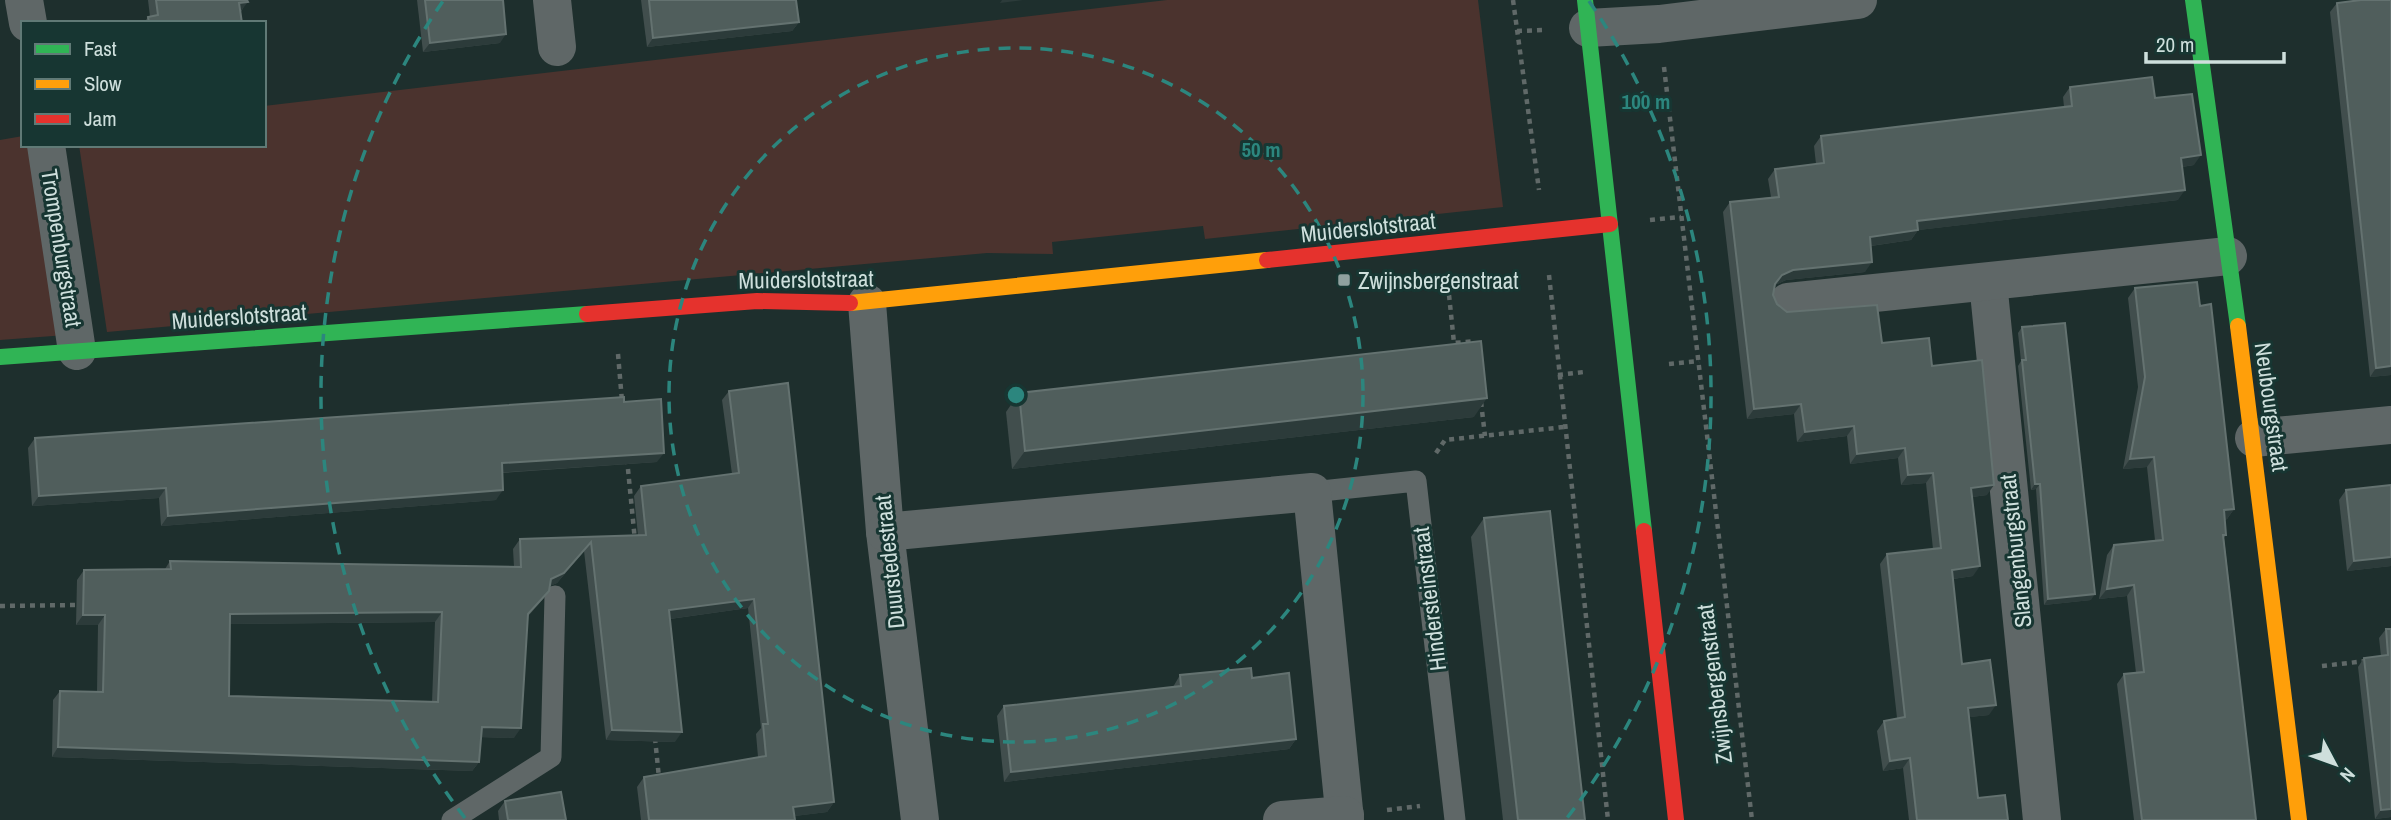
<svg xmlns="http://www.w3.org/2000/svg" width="2391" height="820" viewBox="0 0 2391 820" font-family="'Archivo Narrow',sans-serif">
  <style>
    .green { fill: #4b332e }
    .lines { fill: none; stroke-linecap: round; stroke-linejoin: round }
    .path { stroke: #606968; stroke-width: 4.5; stroke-dasharray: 5 5; stroke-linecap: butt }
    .lane { stroke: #5f6767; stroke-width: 21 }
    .street { stroke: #5f6767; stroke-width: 38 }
    .fast { stroke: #30b455; stroke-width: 16 }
    .slow { stroke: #ff9f0a; stroke-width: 16 }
    .jam { stroke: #e5322d; stroke-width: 16 }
    .wall { fill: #414e4d; fill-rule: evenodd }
    .shaded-wall { fill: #2c3b3a }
    .building { fill: #505e5c; stroke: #647270; stroke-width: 2; fill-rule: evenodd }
    .ring { fill: none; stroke: #2c867e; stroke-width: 3.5; stroke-dasharray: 12 9 }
    .poi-dot { fill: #90a19f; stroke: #173632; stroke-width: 2.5 }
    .labels { text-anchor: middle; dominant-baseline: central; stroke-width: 6; stroke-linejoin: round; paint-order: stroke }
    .street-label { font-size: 23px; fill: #cedfdc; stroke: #173632 }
    .poi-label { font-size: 23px; fill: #cedfdc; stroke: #173632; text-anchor: start }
    .centre { fill: #2c867e; stroke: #173632; stroke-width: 3.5 }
    .ring-label { font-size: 21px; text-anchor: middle; font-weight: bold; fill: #2c867e; stroke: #173632; stroke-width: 6; stroke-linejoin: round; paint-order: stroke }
  </style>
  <rect width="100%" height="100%" fill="#1e2f2d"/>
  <!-- green -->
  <g class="green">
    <path d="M1167 0H1478L1503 207 1205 239 1203 226 1052 242 1053 254 987 253 107 332 79 145H264V106Z"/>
    <path d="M23 136V145H37L66 335 0 340V140Z"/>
  </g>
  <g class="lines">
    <!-- path -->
    <g class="path">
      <path d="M1513 0 1539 190"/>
      <path d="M1517 31 1544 30"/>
      <path d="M1664 67 1752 820"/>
      <path d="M1650 220 1681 217"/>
      <path d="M1549 275 1608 820"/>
      <path d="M1448 285 1454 343 1475 341V348"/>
      <path d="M618 354 622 401"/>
      <path d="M1669 364 1699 361"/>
      <path d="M1558 375 1584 372"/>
      <path d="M1481 402 1485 436"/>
      <path d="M1436 453 1445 440 1564 427"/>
      <path d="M627 459 635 541"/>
      <path d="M0 606 79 605"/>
      <path d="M2322 666 2366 661"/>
      <path d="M655 738 659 778"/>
      <path d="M1387 810 1420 806"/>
    </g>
    <!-- lane -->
    <g class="lane">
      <path d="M1312 492 1416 481 1455 820"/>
      <path d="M452 820 551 757 555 596"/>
    </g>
    <!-- street -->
    <g class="street">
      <path d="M24 0 28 23"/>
      <path d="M552 0 557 47"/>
      <path d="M1588 28 1659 24 1858 0"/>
      <path d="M46 145 77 351"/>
      <path d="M1988 282 2042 820"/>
      <path d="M1788 302 2228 256"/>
      <path d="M867 303 885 532 920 820"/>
      <path d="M2254 438 2391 425"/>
      <path d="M885 532 1312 492 1345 820"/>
      <path d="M1282 820 1345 815"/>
    </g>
    <!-- fast -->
    <g class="fast">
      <path d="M1585 0 1644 531"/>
      <path d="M2193 0 2238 326"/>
      <path d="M0 357 587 314"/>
    </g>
    <!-- slow -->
    <g class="slow">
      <path d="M850 303 1267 260"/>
      <path d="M2238 326 2299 820"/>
    </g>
    <!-- jam -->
    <g class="jam">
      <path d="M1267 260 1610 224"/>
      <path d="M587 314 757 301 850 303"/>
      <path d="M1644 531 1676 820"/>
    </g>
  </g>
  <!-- wall -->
  <g class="wall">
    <path d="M148 0H247L241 12 242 23H144L148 17H150Z"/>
    <path d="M417 0H503L500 43 423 52Z"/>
    <path d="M641 0H796L799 22 792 31 647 47Z"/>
    <path d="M2353 0H2391V375L2370 377 2330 12 2337 3 2354 1Z"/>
    <path d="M2070 87 2155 98 2194 165 2182 167 2178 200 1918 230 1911 240 1871 246 1865 272 1786 280 1775 285 1773 295 1777 304 1787 312 1882 343 1932 366 1987 495 1972 497 1973 576 1953 579 1962 664 1989 715 1969 717 1978 798 2008 820H1909L1903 768 1883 771 1877 731 1884 721 1897 718 1880 564 1887 554 1933 549 1926 483 1901 485 1898 458 1850 464 1847 436 1797 442 1794 414 1747 419 1723 212 1730 202 1771 197 1768 179 1775 169 1816 164 1814 146 1821 136 2064 107 2063 97Z"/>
    <path d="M2135 288 2200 306 2234 509 2227 519 2225 520 2226 535 2224 538 2256 820H2134L2117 684 2124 674 2136 673 2127 596 2099 599 2107 555 2114 545 2155 540 2147 467 2123 469 2138 387 2128 298Z"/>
    <path d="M2022 327 2091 600 2044 605 2036 489 2031 490 2018 366 2021 361 2018 333Z"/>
    <path d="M729 391 834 802 827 812 794 816 795 820H641L637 787 644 777 758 757 756 734 761 728 748 608 670 619 675 742 606 740 584 551 557 583 549 586V591L542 600 528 616 514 738 481 737 479 762 472 771 52 757 53 700 60 691 97 692 98 625H76L77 580 84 570 165 569 170 561 514 567 513 549 520 539 638 535 634 496 641 486 732 474 722 400ZM435 622 432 702 229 696 230 624Z"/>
    <path d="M1019 393 1474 417 1012 469 1006 412Z"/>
    <path d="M624 402 657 462 502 473 496 500 161 526 159 498 32 506 28 448 35 438Z"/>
    <path d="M2391 485V566L2347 571 2339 500 2346 490Z"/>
    <path d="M1484 518 1585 820H1503L1471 537Z"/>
    <path d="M2386 629H2391V817L2375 819 2358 667 2364 658 2381 656 2379 638Z"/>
    <path d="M1180 675 1252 678 1296 739 1289 749 1004 782 997 716 1004 706 1173 687Z"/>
    <path d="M505 801 566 820H499L498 811Z"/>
  </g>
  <!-- shaded-wall -->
  <g class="shaded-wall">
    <path d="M1002 0H1023L1000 3Z"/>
    <path d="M248 2 240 12 239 3Z"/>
    <path d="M799 22 792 31 647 47 653 38Z"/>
    <path d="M506 34 500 43 423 52 430 43Z"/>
    <path d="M2201 155 2194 165 2174 168 2181 158Z"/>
    <path d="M2185 190 2178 200 1910 231 1917 221Z"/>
    <path d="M1918 230 1911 240 1863 247 1870 237Z"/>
    <path d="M1872 262 1865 272 1786 280 1775 285 1782 275 1793 270Z"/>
    <path d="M2391 366V375L2370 377 2376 368Z"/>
    <path d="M1487 398 1474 417 1012 469 1025 451Z"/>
    <path d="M1801 404 1794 414 1747 419 1754 409Z"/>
    <path d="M1854 426 1847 436 1797 442 1805 432Z"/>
    <path d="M1905 448 1898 458 1850 464 1857 454Z"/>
    <path d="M664 453 657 462 495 473 502 463Z"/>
    <path d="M2154 457 2147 467 2123 469 2130 459Z"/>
    <path d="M1933 473 1926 483 1901 485 1908 475Z"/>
    <path d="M2035 484H2040L2036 489 2031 490Z"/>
    <path d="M1994 485 1987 495 1964 498 1971 488Z"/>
    <path d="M166 488 159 498 32 506 39 496Z"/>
    <path d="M503 490 496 500 161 526 168 516Z"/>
    <path d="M2234 509 2227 519 2217 521 2224 510Z"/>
    <path d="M591 542 584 551 557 583 544 589 551 579Z"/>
    <path d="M2391 557V566L2347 571 2354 561Z"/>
    <path d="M1980 566 1973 576 1945 580 1952 570Z"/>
    <path d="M2134 585 2127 596 2099 599 2107 589Z"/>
    <path d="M549 591 542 600 522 624 528 614Z"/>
    <path d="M2095 594 2091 600 2044 605 2048 599Z"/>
    <path d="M754 599 748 608 662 620 669 610Z"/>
    <path d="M442 612 435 622 223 624 230 614Z"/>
    <path d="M83 615H105L98 625H76Z"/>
    <path d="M1996 705 1989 715 1961 718 1968 708Z"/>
    <path d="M482 727 521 728 514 738 475 737Z"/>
    <path d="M612 730 682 732 675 742 606 740Z"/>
    <path d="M1296 739 1289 749 1004 782 1011 772Z"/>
    <path d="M58 747 479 762 472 771 52 757Z"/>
    <path d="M1910 758 1903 768 1883 771 1890 761Z"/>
    <path d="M834 802 827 812 787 817 793 807Z"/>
    <path d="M2391 809V817L2375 819 2381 810Z"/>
  </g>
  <!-- building -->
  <g class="building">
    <path d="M156 0H247L248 2 239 3 242 23H149L148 17 158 15Z"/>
    <path d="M425 0H503L506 34 430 43Z"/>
    <path d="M649 0H796L799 22 653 38Z"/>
    <path d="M2361 0H2391V366L2376 368 2337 3Z"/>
    <path d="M2152 77 2155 98 2192 94 2201 155 2181 158 2185 190 1917 221 1918 230 1870 237 1872 262 1793 270 1782 275 1775 284 1773 295 1777 304 1787 312 1877 305 1882 343 1929 338 1932 366 1982 360 1994 485 1971 488 1980 566 1952 570 1962 664 1990 660 1996 705 1968 708 1978 798 2005 795 2008 820H1917L1910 758 1890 761 1884 721 1905 717 1887 554 1941 548 1933 473 1908 475 1905 448 1857 454 1854 426 1805 432 1801 404 1754 409 1730 202 1779 197 1775 169 1824 163 1821 136 2072 106 2070 87Z"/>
    <path d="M2197 282 2200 306 2211 304 2234 509 2224 510 2226 535H2223L2256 820H2142L2124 674 2144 672 2134 585 2107 589 2114 545 2163 540 2154 457 2130 459 2145 377 2135 288Z"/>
    <path d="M2065 323 2095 594 2048 599 2040 484H2035L2022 360H2026L2022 327Z"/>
    <path d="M1481 341 1487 398 1025 451 1019 393Z"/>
    <path d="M788 383 834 802 793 807 795 820H649L644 777 766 756 763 724H768L754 599 669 610 682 732 612 730 591 542 564 573 551 579 549 591 528 614 521 728 482 727 479 762 58 747 60 691 103 692 105 615H83L84 570 171 569 170 561 521 567 520 539 646 535 641 486 739 473 729 391ZM442 612 438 702 229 696 230 614Z"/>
    <path d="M624 397V402L661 399 664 453 502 463 503 490 168 516 166 488 39 496 35 438Z"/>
    <path d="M2391 485V557L2354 561 2346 490Z"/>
    <path d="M1550 511 1585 820H1518L1484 518Z"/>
    <path d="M2386 629H2391V809L2381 810 2364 658 2388 655Z"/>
    <path d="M1251 668 1252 678 1289 673 1296 739 1011 772 1004 706 1181 686 1180 675Z"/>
    <path d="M561 792 566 820H508L505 801Z"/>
  </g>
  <!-- distance rings -->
  <g class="ring">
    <circle cx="1016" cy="395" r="347"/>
    <path d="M465 818A695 695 0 0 1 443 1M1589 1A695 695 0 0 1 1567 818"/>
  </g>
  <!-- markers -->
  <rect class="poi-dot" x="1337" y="273" width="14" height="14" rx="3.5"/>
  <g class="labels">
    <!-- street labels -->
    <g class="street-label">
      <text transform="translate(1368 227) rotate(-6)">Muiderslotstraat</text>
      <text transform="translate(62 248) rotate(81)">Trompenburgstraat</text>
      <text transform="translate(806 279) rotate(-1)">Muiderslotstraat</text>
      <text transform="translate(239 316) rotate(-4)">Muiderslotstraat</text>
      <text transform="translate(2272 407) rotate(82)">Neubourgstraat</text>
      <text transform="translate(2015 551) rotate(-96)">Slangenburgstraat</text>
      <text transform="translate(889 562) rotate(-96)">Duurstedestraat</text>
      <text transform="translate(1429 599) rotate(-97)">Hindersteinstraat</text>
      <text transform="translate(1714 684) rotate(-97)">Zwijnsbergenstraat</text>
    </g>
    <!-- poi labels -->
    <g class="poi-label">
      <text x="1358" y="280">Zwijnsbergenstraat</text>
    </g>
  </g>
  <circle cx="1016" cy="395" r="10" class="centre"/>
  <g class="ring-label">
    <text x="1646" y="109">100 m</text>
    <text x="1261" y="157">50 m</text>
  </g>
  <!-- legend -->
  <rect x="21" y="21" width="245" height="126" fill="#173632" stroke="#607a76" stroke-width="2"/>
  <rect x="35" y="44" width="35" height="10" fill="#30b455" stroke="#607a76" stroke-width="2"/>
  <text x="84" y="56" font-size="21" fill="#cedfdc">Fast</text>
  <rect x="35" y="79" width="35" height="10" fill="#ff9f0a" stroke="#607a76" stroke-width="2"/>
  <text x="84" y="91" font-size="21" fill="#cedfdc">Slow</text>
  <rect x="35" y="114" width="35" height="10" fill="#e5322d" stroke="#607a76" stroke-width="2"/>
  <text x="84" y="126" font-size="21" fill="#cedfdc">Jam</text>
  <!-- north arrow -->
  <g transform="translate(2335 764) rotate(131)" stroke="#173632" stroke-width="5" paint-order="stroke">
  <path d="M0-5L12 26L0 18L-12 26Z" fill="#cedfdc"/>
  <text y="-10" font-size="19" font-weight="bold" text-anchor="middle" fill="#cedfdc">N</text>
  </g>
  <!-- scale -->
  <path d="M2146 52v10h138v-10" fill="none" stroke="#cedfdc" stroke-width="3.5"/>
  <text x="2156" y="52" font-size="21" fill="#cedfdc" stroke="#173632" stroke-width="5" paint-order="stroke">20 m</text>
</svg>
